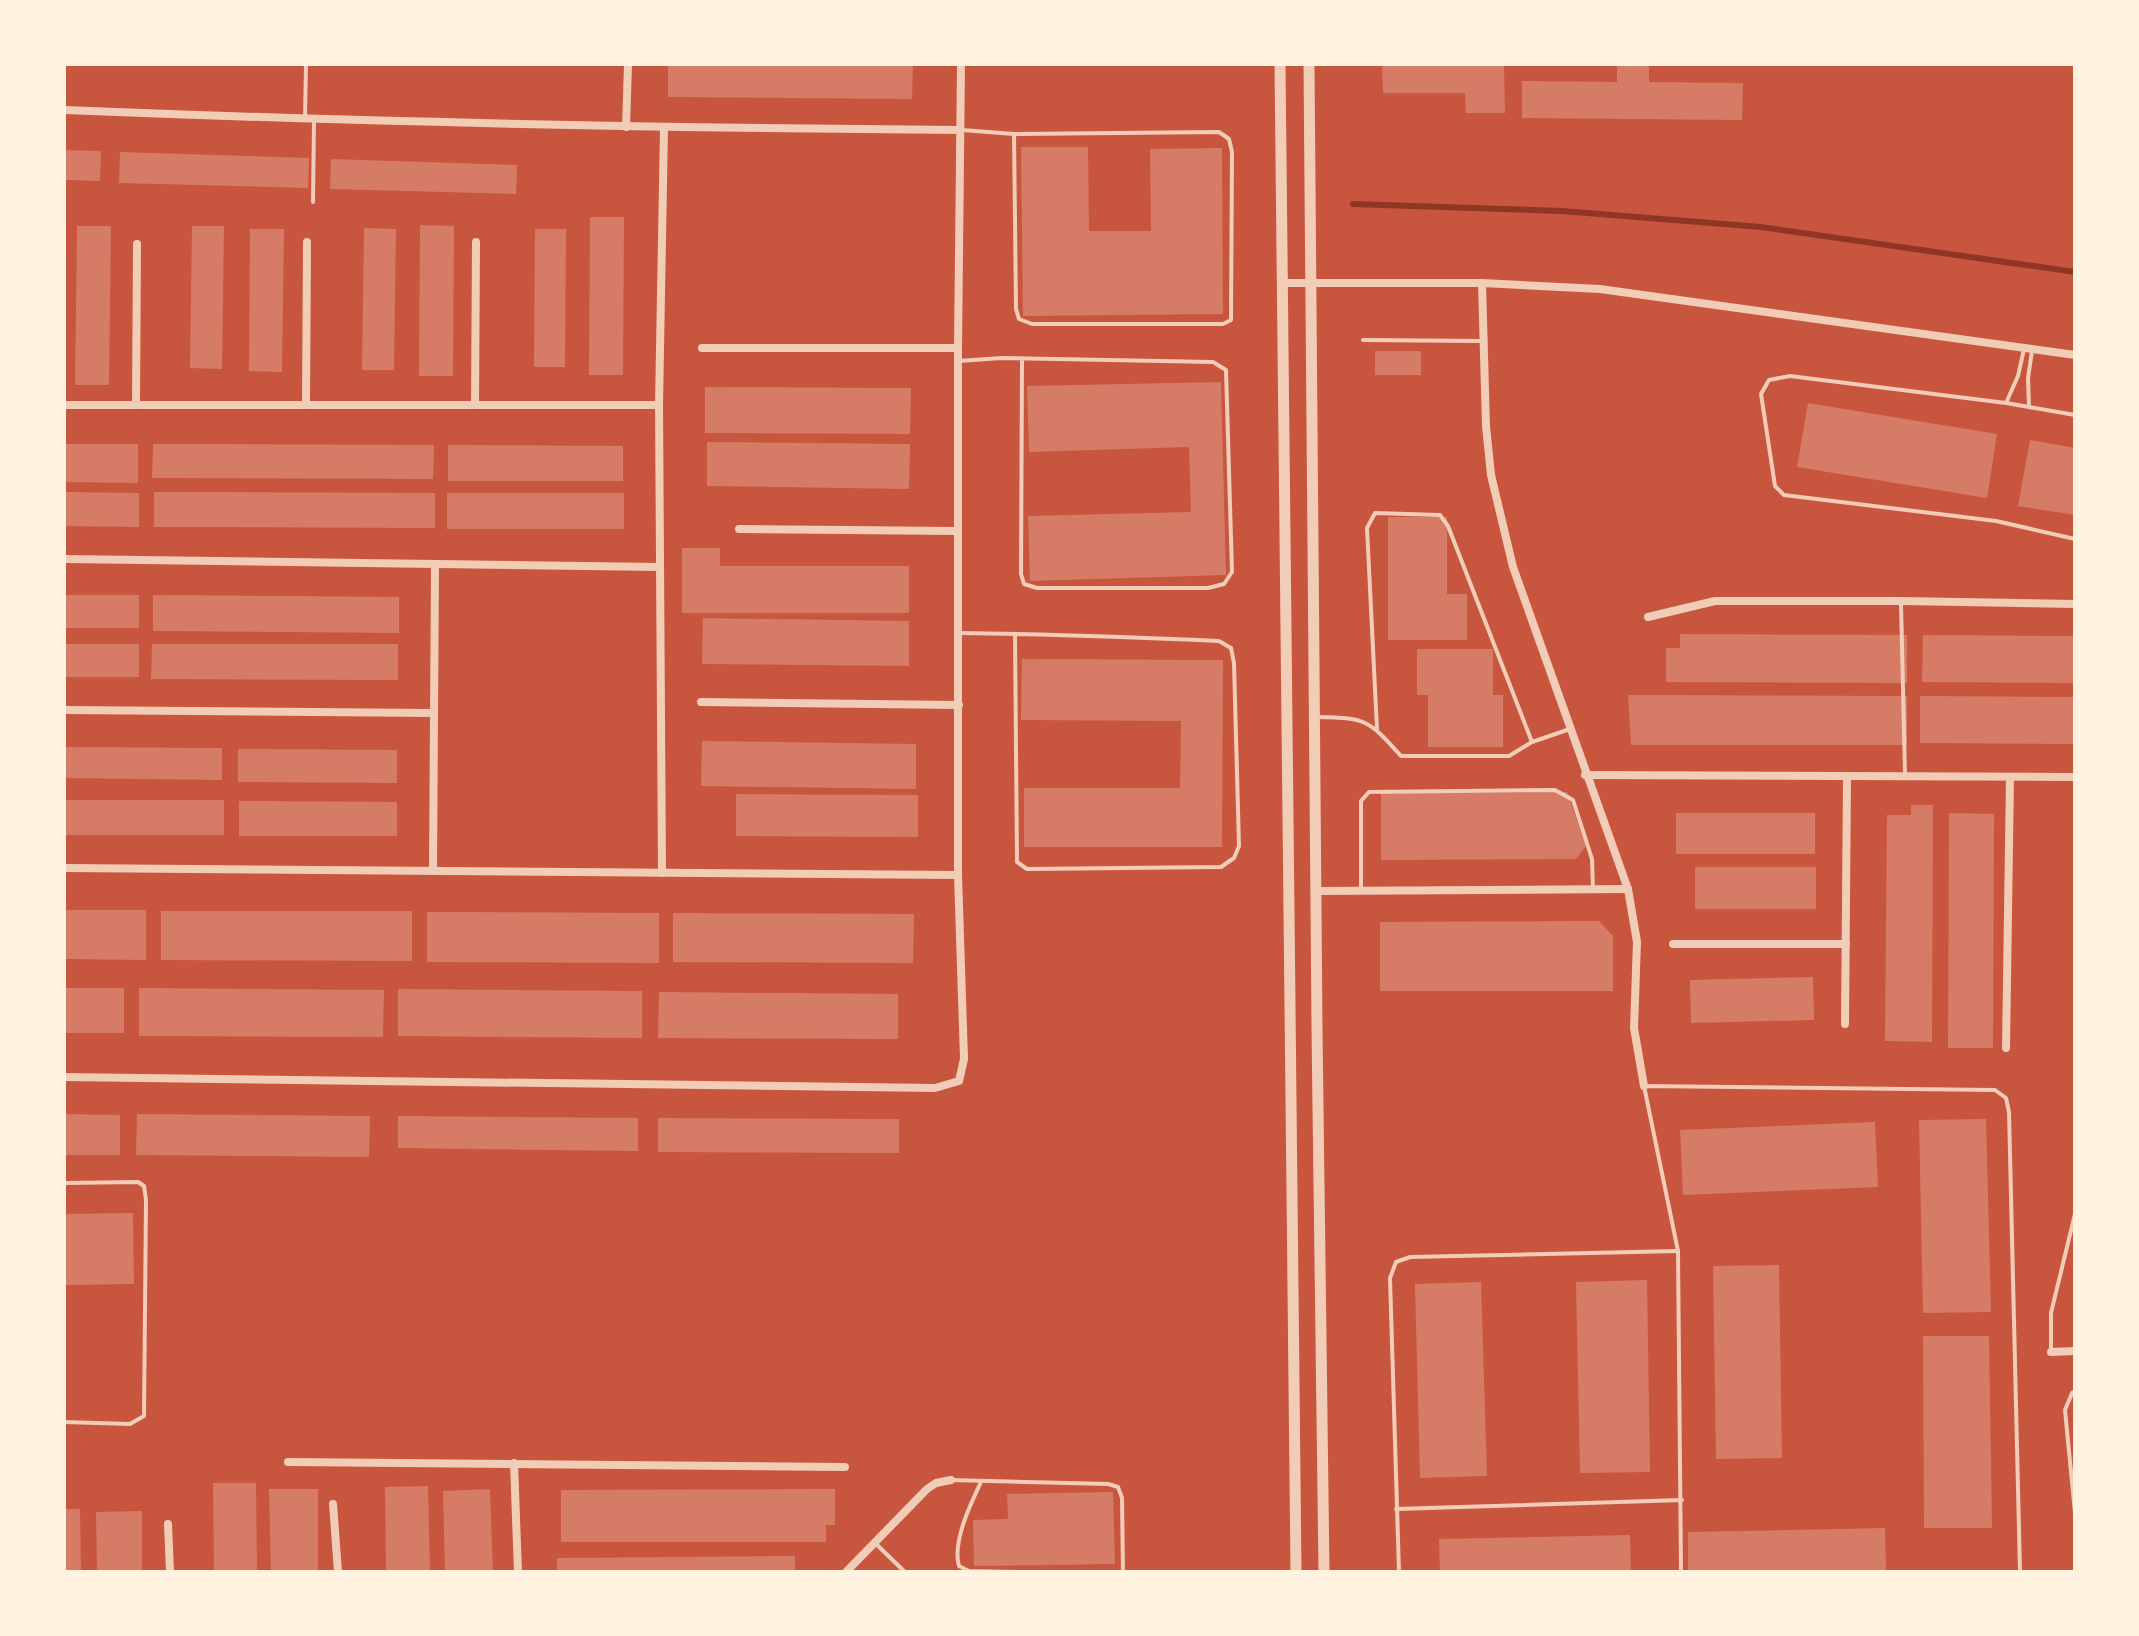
<svg xmlns="http://www.w3.org/2000/svg" width="2139" height="1636" viewBox="0 0 2139 1636" font-family="Arial,sans-serif">
  <style>
    .lines { fill: none; stroke-linecap: round; stroke-linejoin: round }
    .stream { stroke: #8f3625; stroke-width: 6 }
    .building { fill: #d67c66 }
    .service { stroke: #f1ccb7; stroke-width: 4 }
    .minor { stroke: #f1ccb7; stroke-width: 8 }
    .tertiary { stroke: #f1ccb7; stroke-width: 11 }
  </style>
  <rect width="100%" height="100%" fill="#c8553d"/>
  <g class="lines">
    <!-- stream -->
    <path class="stream" d="M1353 204 1562 211 1761 227 2075 272"/>
  </g>
  <!-- building -->
  <g class="building">
    <path d="M668 64H913L912 99 668 97Z"/>
    <path d="M1382 64H1504L1505 113H1466L1465 93H1383Z"/>
    <path d="M1617 64H1649V82L1743 83 1742 120 1522 118V81L1617 82Z"/>
    <path d="M1021 147H1088L1089 231H1151L1150 149 1222 148 1223 314 1023 316Z"/>
    <path d="M64 150 101 151 100 181 64 180Z"/>
    <path d="M120 152 309 158 308 188 119 183Z"/>
    <path d="M331 159 517 165 516 194 330 189Z"/>
    <path d="M590 217H624L623 375H589Z"/>
    <path d="M420 225 454 226 453 376H419Z"/>
    <path d="M77 226H111L109 385H75Z"/>
    <path d="M192 226H224L222 369 190 368Z"/>
    <path d="M364 228 396 229 394 370H362Z"/>
    <path d="M250 229H284L282 372 249 371Z"/>
    <path d="M535 229H566L565 367H534Z"/>
    <rect x="1375" y="351" width="46" height="24"/>
    <path d="M1221 382 1226 575 1030 581 1028 516 1191 512 1189 447 1029 452 1027 386Z"/>
    <path d="M705 387 911 388 910 434 705 433Z"/>
    <path d="M1808 403 1997 434 1987 498 1797 467Z"/>
    <path d="M2030 440 2075 448V515L2018 506Z"/>
    <path d="M707 442 910 444 909 489 707 486Z"/>
    <path d="M64 444H138V483L64 482Z"/>
    <path d="M153 444 434 445 433 479 152 478Z"/>
    <path d="M448 445 623 446V481H448Z"/>
    <path d="M64 492 139 493V527L64 526Z"/>
    <path d="M154 492 435 493V528L154 527Z"/>
    <rect x="447" y="493" width="177" height="36"/>
    <path d="M1388 517H1447V594H1467V640H1388Z"/>
    <path d="M682 548H720V566H909V613H682Z"/>
    <rect x="64" y="595" width="75" height="33"/>
    <path d="M153 595 399 597V633L153 631Z"/>
    <path d="M703 618 909 621V666L702 664Z"/>
    <path d="M1680 634 1907 635V683L1666 682V648H1680Z"/>
    <path d="M1923 635 2075 636V683L1922 682Z"/>
    <rect x="64" y="644" width="75" height="33"/>
    <path d="M152 644H398V680L151 679Z"/>
    <path d="M1417 649H1493V695H1503V747H1428V695H1417Z"/>
    <path d="M1022 659 1223 660 1222 847H1024V788H1180L1181 721 1021 720Z"/>
    <path d="M1628 695 1907 696V745H1631Z"/>
    <path d="M1920 696 2075 697V744L1920 743Z"/>
    <path d="M702 741 916 744V789L701 786Z"/>
    <path d="M64 747 222 748V780L64 778Z"/>
    <path d="M238 749 397 750V783L238 782Z"/>
    <path d="M1567 792 1586 846 1576 859 1381 860V793Z"/>
    <path d="M736 794 918 795V837L736 836Z"/>
    <rect x="64" y="800" width="160" height="35"/>
    <path d="M239 801 397 802V836H239Z"/>
    <path d="M1911 805H1933L1932 1042 1885 1041 1887 815H1911Z"/>
    <rect x="1676" y="813" width="139" height="41"/>
    <path d="M1949 813 1994 814 1993 1048H1948Z"/>
    <rect x="1695" y="867" width="121" height="42"/>
    <path d="M64 910H146V960L64 959Z"/>
    <path d="M161 911H412V961L161 960Z"/>
    <path d="M427 912 659 913V963L427 962Z"/>
    <path d="M673 913 914 914 913 963 673 962Z"/>
    <path d="M1599 921 1613 936V991H1380V922Z"/>
    <path d="M1813 977 1814 1020 1691 1023 1690 980Z"/>
    <rect x="64" y="988" width="60" height="45"/>
    <path d="M139 988 384 990 383 1037 139 1036Z"/>
    <path d="M398 989 642 991V1038L398 1036Z"/>
    <path d="M659 992 898 994V1039L658 1038Z"/>
    <path d="M64 1114 120 1115V1155H64Z"/>
    <path d="M137 1114 370 1116 369 1157 136 1155Z"/>
    <path d="M398 1116 638 1118V1151L398 1148Z"/>
    <path d="M658 1118 899 1119V1153L658 1152Z"/>
    <path d="M1986 1119 1991 1312 1923 1313 1919 1120Z"/>
    <path d="M1875 1122 1878 1187 1683 1195 1680 1130Z"/>
    <path d="M133 1213 134 1284 64 1285V1214Z"/>
    <path d="M1779 1265 1782 1458 1716 1459 1713 1266Z"/>
    <path d="M1647 1280 1650 1472 1580 1473 1576 1282Z"/>
    <path d="M1481 1282 1487 1476 1420 1478 1415 1284Z"/>
    <path d="M1923 1336H1989L1992 1528H1924Z"/>
    <path d="M213 1483H256L257 1572H214Z"/>
    <path d="M428 1486 430 1572H386L385 1487Z"/>
    <path d="M269 1489H318V1572H271Z"/>
    <path d="M490 1489 493 1572H445L443 1491Z"/>
    <path d="M835 1489V1525H826V1542H561V1490Z"/>
    <path d="M1113 1492 1115 1564 974 1566 973 1520 1008 1519 1007 1494Z"/>
    <path d="M64 1509H80L81 1572H64Z"/>
    <path d="M142 1511V1572H97L96 1512Z"/>
    <path d="M1885 1528 1886 1572H1688V1532Z"/>
    <path d="M1630 1535 1631 1572H1440L1439 1539Z"/>
    <path d="M795 1556V1572H557V1558Z"/>
  </g>
  <g class="lines">
    <!-- service -->
    <g class="service">
      <path d="M305 118 306 64"/>
      <path d="M962 130 1014 134 1219 132 1229 139 1232 152 1231 320 1223 324H1032L1019 319 1016 309 1014 134"/>
      <path d="M313 202 314 121"/>
      <path d="M1363 340 1481 341"/>
      <path d="M959 361 1001 358 1213 362 1226 370 1232 572 1224 584 1208 588H1037L1024 584 1021 574 1022 359"/>
      <path d="M2006 403 2018 376 2024 349"/>
      <path d="M2029 406 2028 378 2032 351"/>
      <path d="M2075 415 2006 403 1790 376 1769 380 1761 394 1775 486 1784 495 1996 521 2075 539"/>
      <path d="M1901 603 1905 774"/>
      <path d="M960 633C1047 634 1133 637 1219 641L1231 648 1234 663 1239 846 1234 858 1221 867 1027 869 1017 862 1015 634"/>
      <path d="M1317 717C1366 718 1368 719 1401 756H1509L1532 742 1570 729"/>
      <path d="M1377 729 1367 528 1375 513 1440 515 1448 526 1532 742"/>
      <path d="M1361 889V801L1369 792 1555 790 1573 800 1592 859 1593 890"/>
      <path d="M64 1183 138 1182 144 1186 146 1200 144 1416 130 1424 64 1422"/>
      <path d="M2051 1350V1313L2075 1214"/>
      <path d="M2075 1391 2072 1393 2065 1410 2075 1513"/>
      <path d="M951 1480 1108 1484 1118 1487 1122 1498 1123 1572"/>
      <path d="M981 1482C971 1503 952 1542 959 1566L969 1571 1019 1572"/>
      <path d="M1396 1509 1682 1500"/>
      <path d="M875 1543 905 1572"/>
      <path d="M1399 1572 1390 1278 1396 1262 1410 1257 1678 1251"/>
      <path d="M1681 1572 1678 1251 1644 1086 1995 1090 2006 1098 2009 1112 2020 1572"/>
    </g>
    <!-- minor -->
    <g class="minor">
      <path d="M64 110C363 122 661 128 960 130"/>
      <path d="M626 127 628 64"/>
      <path d="M1282 283H1482L1600 289 2075 355"/>
      <path d="M1482 283 1486 426 1491 475 1513 567 1628 889 1637 942 1634 1028 1644 1086"/>
      <path d="M702 348H958"/>
      <path d="M64 405H659"/>
      <path d="M136 405 137 244"/>
      <path d="M306 405 307 242"/>
      <path d="M475 405 476 242"/>
      <path d="M739 529 957 531"/>
      <path d="M64 559 660 567"/>
      <path d="M1648 617 1715 601H1901L2075 604"/>
      <path d="M701 702 959 705"/>
      <path d="M64 710 434 713"/>
      <path d="M1585 775 2075 777"/>
      <path d="M64 868 958 875"/>
      <path d="M433 871 435 565"/>
      <path d="M662 873 659 405 664 128"/>
      <path d="M1315 891 1628 889"/>
      <path d="M1673 944H1846"/>
      <path d="M1845 1024 1847 778"/>
      <path d="M2006 1048 2010 777"/>
      <path d="M64 1077 935 1088 959 1081 964 1059 958 875V348L961 64"/>
      <path d="M2051 1352 2075 1351"/>
      <path d="M288 1462 845 1467"/>
      <path d="M514 1463 518 1572"/>
      <path d="M333 1504 338 1572"/>
      <path d="M168 1524 170 1572"/>
      <path d="M846 1572 927 1489 936 1483 951 1480"/>
    </g>
    <!-- tertiary -->
    <g class="tertiary">
      <path d="M1280 64 1296 1572"/>
      <path d="M1309 64 1317 1029 1324 1572"/>
    </g>
  </g>
  <!-- border -->
  <rect width="2139" height="1636" fill="none" stroke="#fff3e0" stroke-width="132"/>
</svg>
